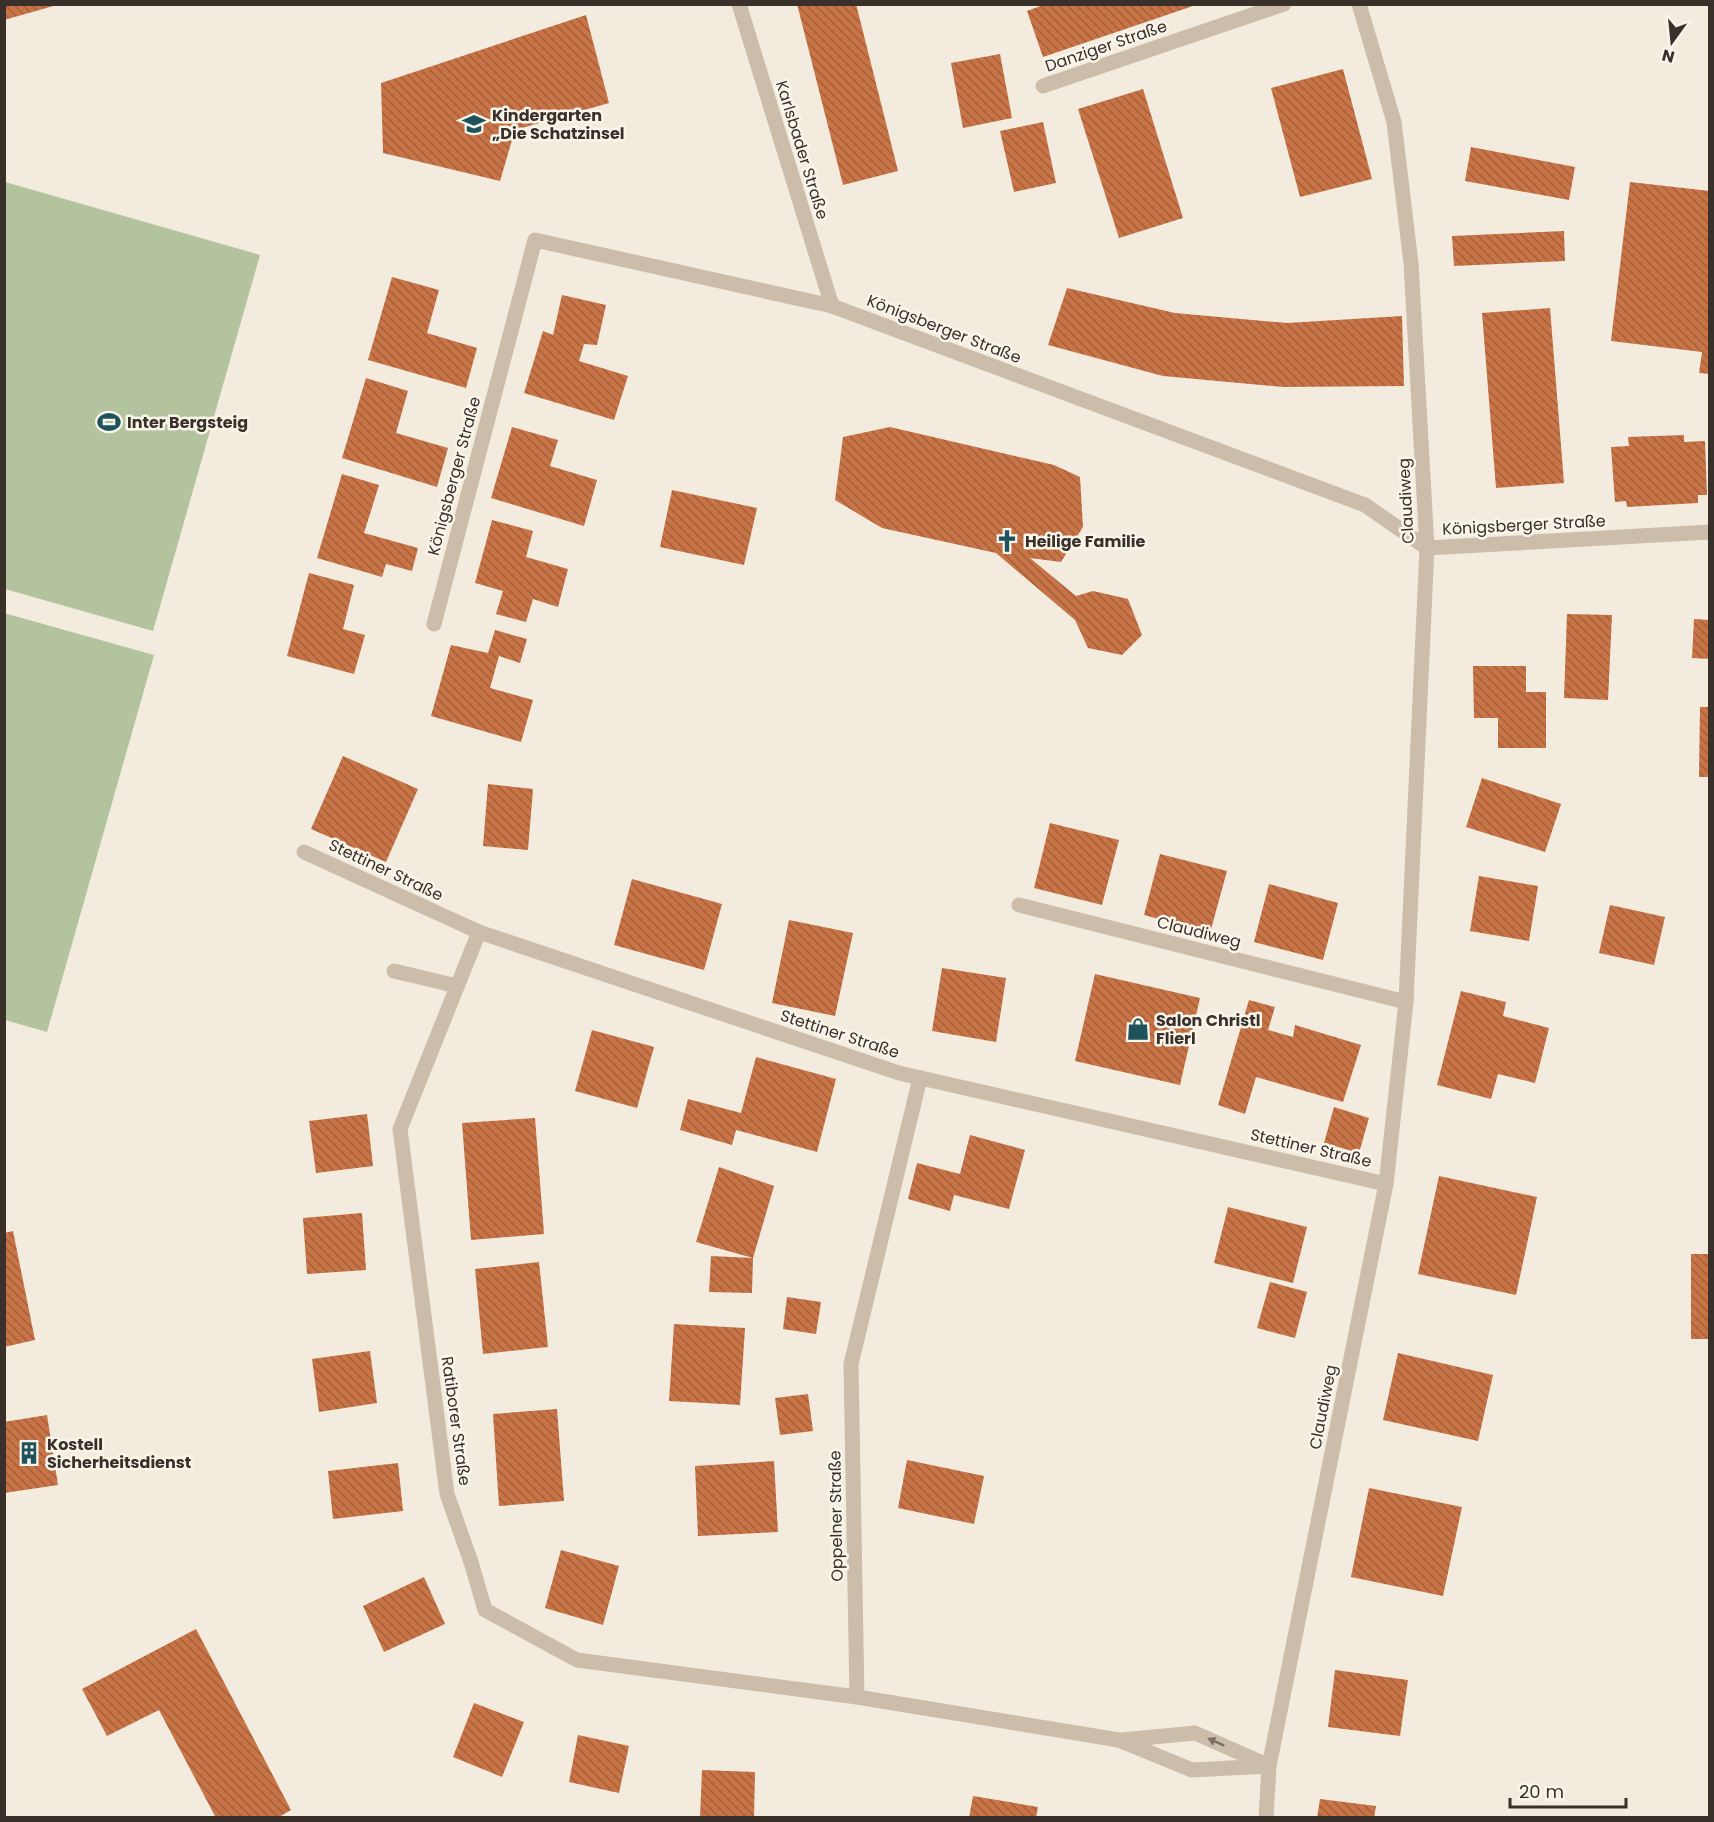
<svg xmlns="http://www.w3.org/2000/svg" width="1714" height="1822" viewBox="0 0 1714 1822" font-family="Poppins,sans-serif">
  <style>
    .garden { fill: #b3c39e }
    .building { fill: url(#building-back-hatch) }
    .lines { fill: none; stroke-linecap: round; stroke-linejoin: round }
    .minor { stroke: #ccbdaa; stroke-width: 15 }
    .oneway { fill: #7b6f63 }
    .labels { text-anchor: middle; dominant-baseline: central; stroke-width: 5; stroke-linejoin: round; paint-order: stroke }
    .street-label { font-size: 16px; fill: #393029; stroke: #faf5eb }
    .poi-label { font-size: 16px; font-weight: bold; fill: #393029; stroke: #faf5eb; text-anchor: start }
  </style>
  <defs>
    <pattern id="building-back-hatch" width="6" height="6" patternUnits="userSpaceOnUse" patternTransform="scale(1.5)"><rect width="6" height="6" fill="#c87447"/><path d="M-1 5l2 2M0 0l6 6M5-1l2 2" fill="none" stroke="#a3603b"/></pattern>
  </defs>
  <rect width="100%" height="100%" fill="#f3ecde"/>
  <!-- garden -->
  <g class="garden">
    <path d="M5 182 260 255 153 631 5 589Z"/>
    <path d="M4 613 154 655 47 1032 5 1020Z"/>
  </g>
  <!-- building -->
  <g class="building">
    <path d="M4 4H57V5L4 20Z"/>
    <path d="M797 4H856L898 171 843 185Z"/>
    <path d="M1046 4H1196V5L1043 57 1027 11Z"/>
    <path d="M586 15 609 103 515 130 500 181 383 153 381 83Z"/>
    <path d="M1000 54 1012 118 963 128 951 63Z"/>
    <path d="M1343 69 1372 179 1300 197 1271 88Z"/>
    <path d="M1143 89 1183 218 1119 238 1078 109Z"/>
    <path d="M1043 122 1056 183 1014 192 1000 131Z"/>
    <path d="M1471 147 1575 167 1569 200 1465 181Z"/>
    <path d="M1630 182 1710 191V374L1699 373 1702 352 1611 341Z"/>
    <path d="M1564 231 1565 261 1454 266 1452 236Z"/>
    <path d="M392 277 439 290 427 333 477 348 466 388 368 360Z"/>
    <path d="M1067 288 1175 313 1287 323 1402 316 1404 386 1283 387 1163 376 1048 345Z"/>
    <path d="M562 295 606 305 597 345 584 344 579 361 628 376 614 420 524 393 543 331 553 335Z"/>
    <path d="M1550 308 1564 483 1496 488 1482 313Z"/>
    <path d="M366 378 408 391 396 433 448 448 437 487 342 458Z"/>
    <path d="M512 427 558 440 550 466 597 480 584 526 491 498Z"/>
    <path d="M890 427 1054 465 1080 477 1083 527 1061 562 1030 558 1076 596 1093 591 1128 599 1142 635 1122 655 1088 648 1075 620 996 553 882 528 835 500 843 437Z"/>
    <path d="M1684 435V442L1705 441 1707 495H1698V503L1627 507 1626 501 1615 502 1611 447 1629 446 1628 437Z"/>
    <path d="M342 474 379 485 364 533 418 548 412 571 386 564 382 577 317 558Z"/>
    <path d="M672 490 757 508 744 565 660 547Z"/>
    <path d="M492 520 533 531 526 557 568 569 558 607 533 599 526 622 496 614 503 591 475 583Z"/>
    <path d="M309 573 354 585 343 629 365 635 354 674 287 656Z"/>
    <path d="M1567 614 1612 615 1608 700 1564 698Z"/>
    <path d="M1694 619 1710 620V659L1692 658Z"/>
    <path d="M495 630 527 639 520 663 499 656 490 688 533 700 521 742 431 716 451 645 488 653Z"/>
    <path d="M1473 666H1526V692H1546V748H1498V718H1474Z"/>
    <path d="M1700 707H1710V777H1699Z"/>
    <path d="M343 756 418 789 386 862 311 829Z"/>
    <path d="M1482 778 1561 804 1545 852 1466 827Z"/>
    <path d="M488 784 533 789 528 850 483 846Z"/>
    <path d="M1050 823 1119 840 1102 905 1034 888Z"/>
    <path d="M1160 854 1227 871 1210 933 1144 915Z"/>
    <path d="M1479 876 1538 886 1529 941 1470 931Z"/>
    <path d="M632 879 722 904 704 970 614 945Z"/>
    <path d="M1269 884 1338 903 1323 960 1254 942Z"/>
    <path d="M1610 905 1665 917 1654 965 1599 953Z"/>
    <path d="M789 920 853 933 835 1016 772 1003Z"/>
    <path d="M942 968 1006 978 996 1042 932 1031Z"/>
    <path d="M1095 974 1200 998 1180 1085 1075 1061Z"/>
    <path d="M1461 991 1506 1002 1503 1016 1549 1028 1535 1083 1498 1074 1491 1099 1437 1085Z"/>
    <path d="M1249 1000 1275 1007 1268 1030 1293 1037 1295 1025 1361 1045 1343 1102 1256 1077 1245 1114 1218 1105Z"/>
    <path d="M592 1030 654 1047 637 1108 575 1091Z"/>
    <path d="M756 1057 836 1079 817 1152 736 1130 732 1145 680 1130 688 1099 741 1113Z"/>
    <path d="M1334 1107 1369 1118 1359 1153 1324 1143Z"/>
    <path d="M367 1114 373 1166 316 1173 309 1121Z"/>
    <path d="M535 1118 544 1234 471 1240 462 1123Z"/>
    <path d="M970 1135 1025 1150 1009 1209 954 1195 950 1211 908 1199 917 1163 960 1174Z"/>
    <path d="M719 1167 774 1186 753 1258 752 1293 709 1292 711 1256 753 1258 696 1242Z"/>
    <path d="M1439 1176 1537 1197 1516 1295 1418 1274Z"/>
    <path d="M1228 1207 1307 1227 1293 1283 1214 1263Z"/>
    <path d="M362 1213 366 1270 307 1274 303 1218Z"/>
    <path d="M13 1231 35 1340 4 1347V1233Z"/>
    <rect x="1691" y="1254" width="19" height="85"/>
    <path d="M539 1262 548 1347 483 1354 475 1269Z"/>
    <path d="M1270 1282 1307 1292 1295 1338 1257 1328Z"/>
    <path d="M787 1297 821 1302 816 1334 783 1329Z"/>
    <path d="M674 1324 745 1328 740 1405 669 1401Z"/>
    <path d="M370 1351 377 1403 319 1412 312 1359Z"/>
    <path d="M1398 1353 1493 1375 1478 1441 1383 1420Z"/>
    <path d="M808 1394 813 1431 780 1435 775 1398Z"/>
    <path d="M557 1409 564 1501 499 1506 493 1414Z"/>
    <path d="M47 1415 58 1485 4 1493V1422Z"/>
    <path d="M907 1460 984 1476 974 1524 898 1508Z"/>
    <path d="M774 1461 778 1532 698 1536 695 1466Z"/>
    <path d="M398 1463 403 1511 333 1519 328 1471Z"/>
    <path d="M1369 1488 1462 1507 1443 1596 1351 1577Z"/>
    <path d="M561 1550 619 1566 603 1625 545 1608Z"/>
    <path d="M424 1577 445 1624 384 1652 363 1606Z"/>
    <path d="M196 1629 291 1810 277 1818H216L159 1710 107 1736 82 1689Z"/>
    <path d="M1335 1670 1408 1680 1400 1736 1328 1727Z"/>
    <path d="M474 1703 524 1722 502 1777 453 1757Z"/>
    <path d="M578 1735 629 1746 619 1793 569 1782Z"/>
    <path d="M702 1770 755 1772 754 1818H700Z"/>
    <path d="M973 1796 1038 1807 1036 1818H969Z"/>
    <path d="M1320 1799 1376 1806 1374 1818H1317Z"/>
  </g>
  <g class="lines">
    <!-- minor -->
    <g class="minor">
      <path d="M739 4 832 306"/>
      <path d="M1043 86 1284 4"/>
      <path d="M434 624 535 240 832 306 1365 505 1427 548 1710 532"/>
      <path d="M304 852 479 932 899 1073 1386 1184"/>
      <path d="M1019 905 1406 1002"/>
      <path d="M479 932 400 1129 447 1494 471 1562 485 1610 577 1660 857 1697"/>
      <path d="M394 971 457 986"/>
      <path d="M920 1078 851 1364 857 1697 1119 1740 1192 1770 1269 1766"/>
      <path d="M1122 1740 1195 1733 1265 1764"/>
      <path d="M1266 1818 1269 1766 1386 1184 1406 1002 1427 548 1411 263 1394 122 1359 4"/>
    </g>
  </g>
  <!-- one-way arrows -->
  <defs><path id="oneway-solid" d="M-6-.8H1V-3.2L6.5 0L1 3.2V.8H-6Z" transform="scale(1.5)"/></defs>
  <use class="oneway" href="#oneway-solid" transform="translate(1216 1742) rotate(-156)"/>
  <!-- icons -->
  <defs>
    <g id="school-bare" transform="scale(1.8)"><path d="M0-5L7-2L0 1L-7-2ZM-4 1L0 2.5L4 1V4Q0 6-4 4Z" fill="#1e525c" stroke="#faf5eb" stroke-width="2.5" paint-order="stroke"/></g>
    <g id="stadium-bare" transform="scale(1.8)"><path d="M0-5a6.5 5 0 1 0 0 10a6.5 5 0 1 0 0-10ZM-3.5-1.8h7v3.6h-7Z" fill="#1e525c" stroke="#faf5eb" stroke-width="2.5" paint-order="stroke"/></g>
    <g id="church-bare" transform="scale(1.8)"><path d="M-1.2-6h2.4v3.5h3.3v2.4h-3.3V6h-2.4V-.1h-3.3v-2.4h3.3Z" fill="#1e525c" stroke="#faf5eb" stroke-width="2.5" paint-order="stroke"/></g>
    <g id="shop-bare" transform="scale(1.8)"><path d="M-5-2.5h2.3a2.7 3.5 0 0 1 5.4 0H5L5.5 6h-11ZM-1.5-2.5h3a1.5 2.3 0 0 0-3 0Z" fill="#1e525c" stroke="#faf5eb" stroke-width="2.5" paint-order="stroke"/></g>
    <g id="building-bare" transform="scale(1.8)"><path d="M-4-6H4V6H1V3H-1V6H-4ZM-2.5-4.3h1.7v1.8h-1.7ZM.8-4.3h1.7v1.8H.8ZM-2.5-1h1.7V.8h-1.7ZM.8-1h1.7V.8H.8Z" fill="#1e525c" stroke="#faf5eb" stroke-width="2.5" paint-order="stroke"/></g>
  </defs>
  <g fill-rule="evenodd">
    <use href="#school-bare" x="474" y="124"/>
    <use href="#stadium-bare" x="109" y="422"/>
    <use href="#church-bare" x="1007" y="541"/>
    <use href="#shop-bare" x="1138" y="1029"/>
    <use href="#building-bare" x="29" y="1453"/>
  </g>
  <g class="labels">
    <!-- street labels -->
    <g class="street-label">
      <text transform="translate(1106 46) rotate(-19)">Danziger Straße</text>
      <text transform="translate(802 150) rotate(73)">Karlsbader Straße</text>
      <text transform="translate(944 329) rotate(21)">Königsberger Straße</text>
      <text transform="translate(454 476) rotate(-75)">Königsberger Straße</text>
      <text transform="translate(1406 501) rotate(-93)">Claudiweg</text>
      <text transform="translate(1524 525) rotate(-3)">Königsberger Straße</text>
      <text transform="translate(386 870) rotate(25)">Stettiner Straße</text>
      <text transform="translate(1199 932) rotate(14)">Claudiweg</text>
      <text transform="translate(840 1034) rotate(18)">Stettiner Straße</text>
      <text transform="translate(1311 1148) rotate(13)">Stettiner Straße</text>
      <text transform="translate(1323 1407) rotate(-79)">Claudiweg</text>
      <text transform="translate(456 1421) rotate(82)">Ratiborer Straße</text>
      <text transform="translate(836 1516) rotate(-91)">Oppelner Straße</text>
    </g>
    <!-- poi labels -->
    <g class="poi-label">
      <text x="492" y="115">Kindergarten<tspan x="492" dy="18">„Die Schatzinsel</tspan></text>
      <text x="127" y="422">Inter Bergsteig</text>
      <text x="1025" y="541">Heilige Familie</text>
      <text x="1156" y="1020">Salon Christl<tspan x="1156" dy="18">Flierl</tspan></text>
      <text x="47" y="1444">Kostell<tspan x="47" dy="18">Sicherheitsdienst</tspan></text>
    </g>
  </g>
  <!-- border -->
  <rect width="1714" height="1822" fill="none" stroke="#393029" stroke-width="12"/>
  <!-- north arrow -->
  <g transform="translate(1672 42) rotate(195)" stroke="#faf5eb" stroke-width="4.5" paint-order="stroke">
  <path d="M0-4.5L10 22L0 15L-10 22Z" fill="#393029"/>
  <text y="-9" font-size="16" font-weight="bold" text-anchor="middle" fill="#393029">N</text>
  </g>
  <!-- scale -->
  <path d="M1510 1798v9h116v-9" fill="none" stroke="#393029" stroke-width="3"/>
  <text x="1519" y="1798" font-size="18" fill="#393029" stroke="#faf5eb" stroke-width="4.5" paint-order="stroke">20 m</text>
</svg>
